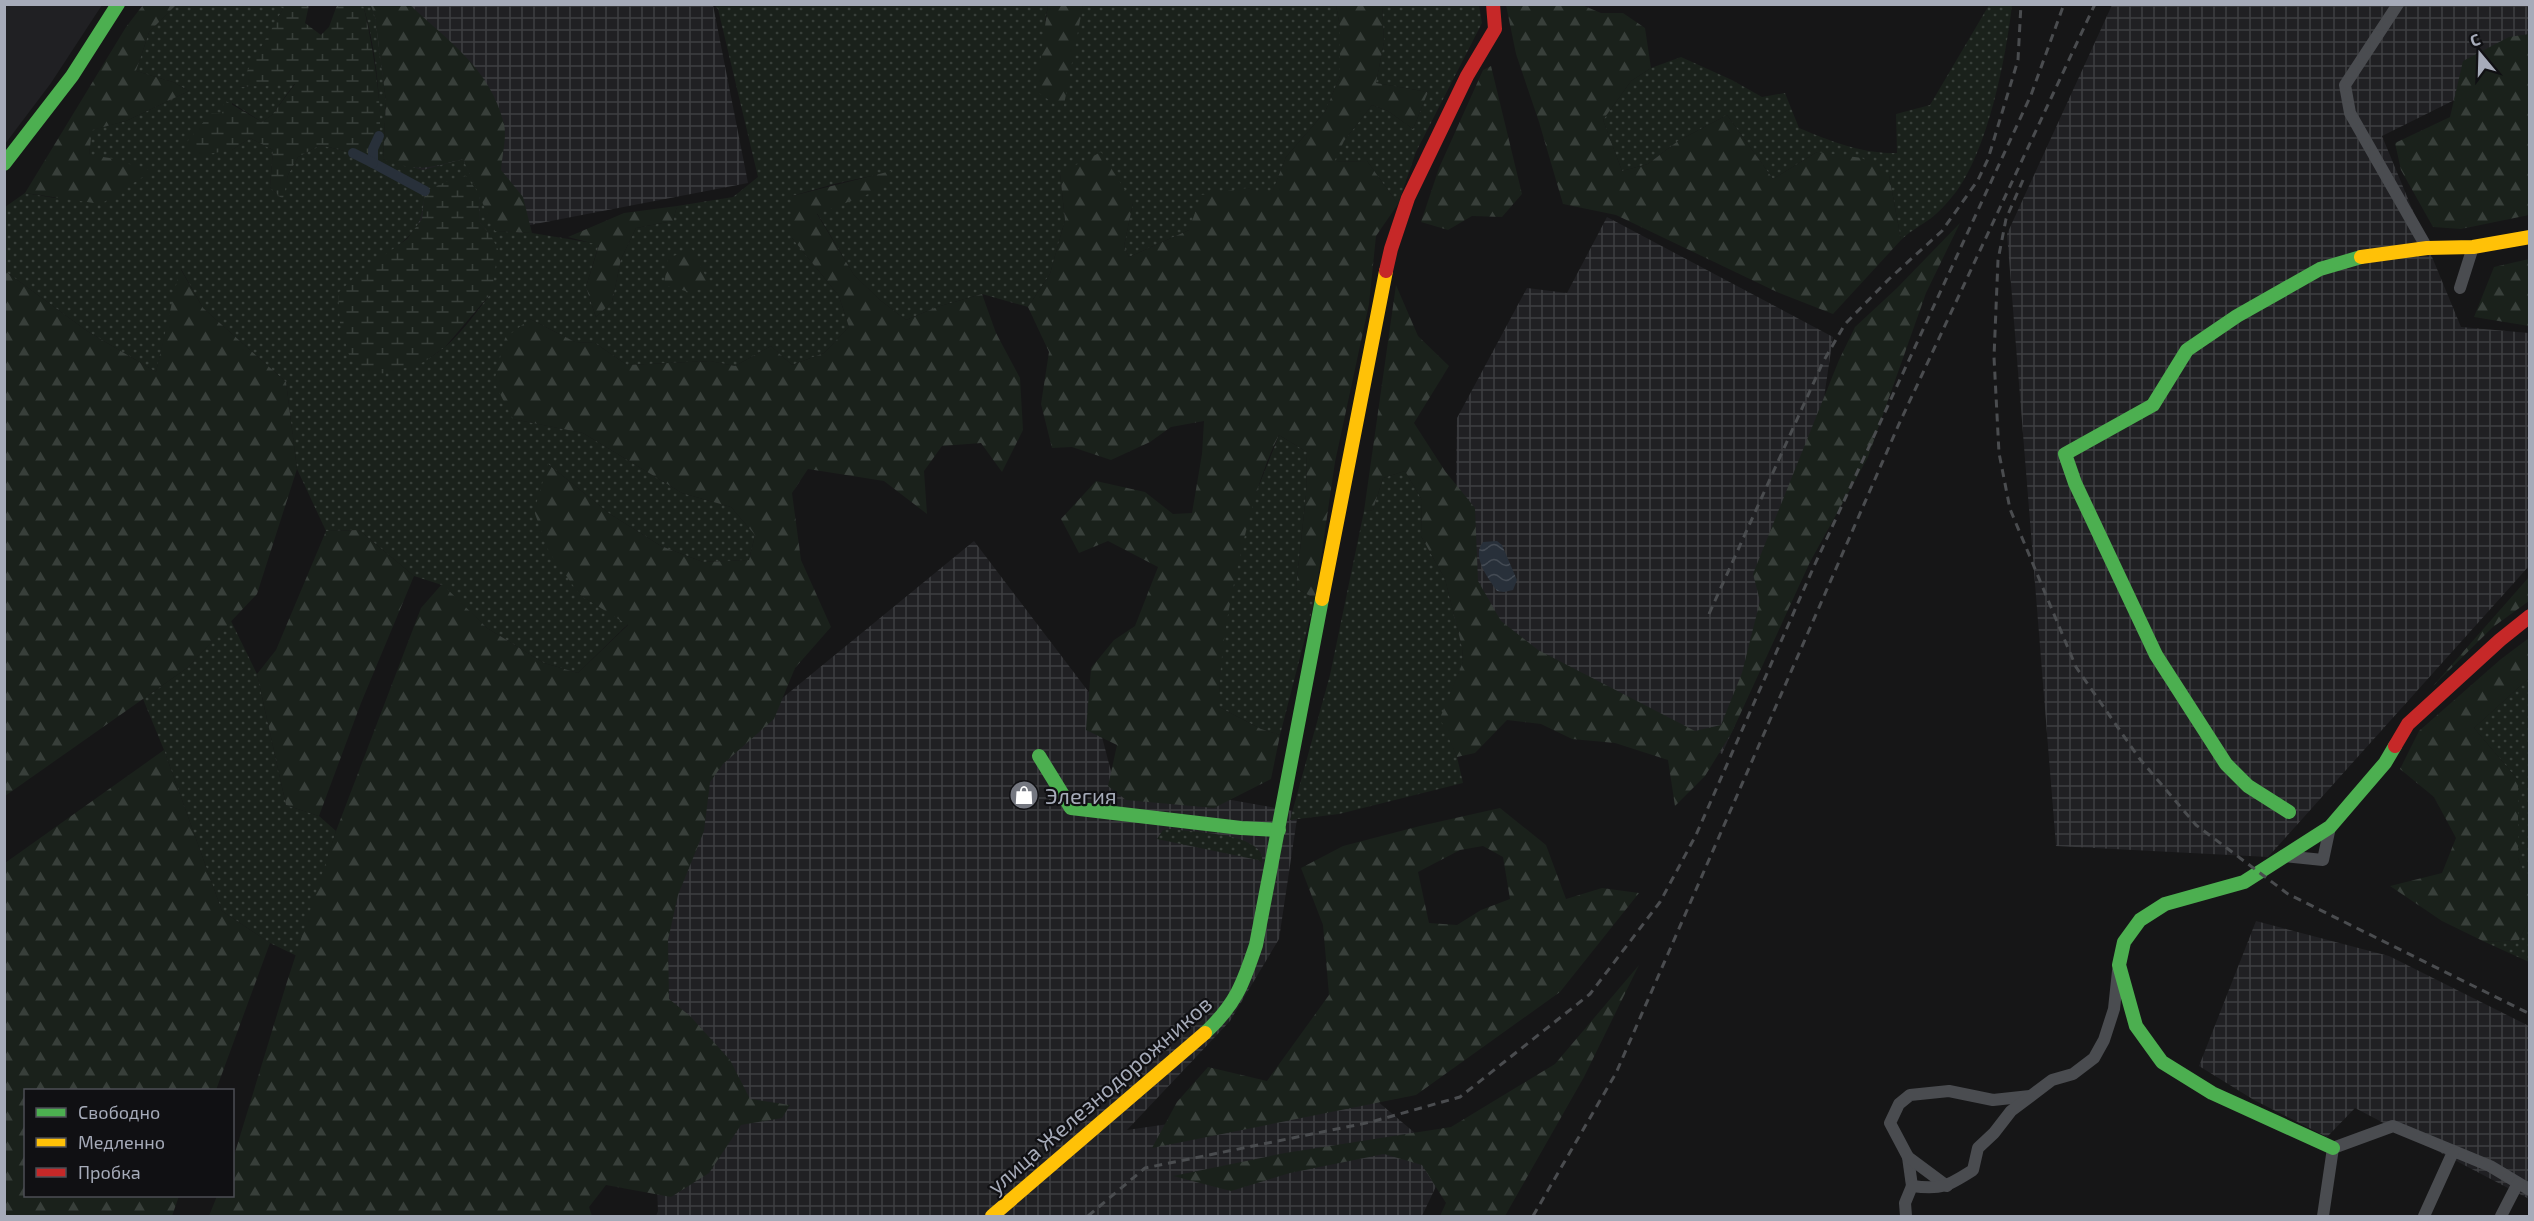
<svg xmlns="http://www.w3.org/2000/svg" width="2534" height="1221" viewBox="0 0 2534 1221" font-family="'Exo 2',sans-serif">
  <style>
    .built { fill: #202023 }
    .industrial { fill: url(#industrial-grid) }
    .grass { fill: url(#grass-dots); fill-rule: evenodd }
    .forest { fill: url(#forest-firs); fill-rule: evenodd }
    .wetland { fill: url(#wetland-marsh) }
    .water { fill: url(#water-waves) }
    .lines { fill: none; stroke-linecap: round; stroke-linejoin: round }
    .canal { stroke: #28303a; stroke-width: 10 }
    .street { stroke: #4a4c50; stroke-width: 12 }
    .fast { stroke: #4caf50; stroke-width: 14 }
    .slow { stroke: #ffc107; stroke-width: 14 }
    .jam { stroke: #c62828; stroke-width: 14 }
    .rail { stroke: #4a4c4f; stroke-width: 3; stroke-dasharray: 8 6; stroke-linecap: butt }
    .labels { text-anchor: middle; dominant-baseline: central; stroke-width: 4.5; stroke-linejoin: round; paint-order: stroke }
    .poi-label { font-size: 22px; fill: #a6abb9; stroke: #101013; text-anchor: start }
    .street-label { font-size: 22px; fill: #a6abb9; stroke: #101013 }
  </style>
  <defs>
    <pattern id="industrial-grid" width="8" height="8" patternUnits="userSpaceOnUse" patternTransform="scale(1.5)"><rect width="8" height="8" fill="#202023"/><path d="M0 4h8M4 0v8" fill="none" stroke="#3d3e41"/></pattern>
    <pattern id="grass-dots" width="8" height="8" patternUnits="userSpaceOnUse" patternTransform="scale(1.5)"><rect width="8" height="8" fill="#1a211b"/><path d="M2 2h.1M6 6h.1" fill="none" stroke="#383f3a" stroke-width="1.8" stroke-linecap="round"/></pattern>
    <pattern id="forest-firs" width="22" height="20" patternUnits="userSpaceOnUse" patternTransform="scale(1.5)"><rect width="22" height="20" fill="#1a211b"/><path d="M5 1l3.5 6h-7zM16 11l3.5 6h-7z" fill="#383f3a"/></pattern>
    <pattern id="wetland-marsh" width="20" height="14" patternUnits="userSpaceOnUse" patternTransform="scale(1.5)"><rect width="20" height="14" fill="#1a211b"/><path d="M1 5h8M5 5V1M11 12h8M15 12V8" fill="none" stroke="#383f3a"/></pattern>
    <pattern id="water-waves" width="16" height="10" patternUnits="userSpaceOnUse" patternTransform="scale(1.5)"><rect width="16" height="10" fill="#28303a"/><path d="M0 5q4-4 8 0t8 0" fill="none" stroke="#444b54"/></pattern>
  </defs>
  <rect width="100%" height="100%" fill="#161617"/>
  <!-- built -->
  <path class="built" d="M5 4 102 5 51 83 5 144Z"/>
  <!-- industrial -->
  <g class="industrial">
    <path d="M366 5H713L748 183 421 246Z"/>
    <path d="M2112 5H2529V63L2382 136 2461 327 2529 333V566L2268 857 2056 846 2007 234Z"/>
    <path d="M1607 217 1833 337 1796 587 1722 754 1454 623 1457 418 1527 288 1567 293Z"/>
    <path d="M974 541 1091 695 1113 779 1298 812 1279 939 1230 1021 1127 1130 1370 1095 1448 1161 1422 1216H656L658 1211 641 814Z"/>
    <path d="M2256 921 2389 956 2529 1026V1199L2355 1108 2327 1137 2254 1100 2199 1066Z"/>
  </g>
  <!-- grass -->
  <g class="grass">
    <path d="M279 4 283 9 239 87 295 83 272 115 262 122 232 103V150L250 138 273 150 270 187 282 199 288 175 298 157 320 145 353 153 379 136C381 93 375 45 363 5H371L375 17 386 101 383 159 423 170 463 159 496 231 532 233 599 244 586 287 596 317 612 302 621 259 636 228 673 221 677 206 733 197 758 177 718 9 714 5H1048L1045 21 1074 45 1083 5H1336L1340 27V76L1325 112 1286 157 1271 196 1247 188 1189 230 1129 257 1124 246 1133 203 1060 173 1065 220 1050 274 1028 307 982 294 937 307 906 320 880 300 854 275 817 213 848 201 890 172 834 184 792 196V238L839 296 849 327 824 353 792 365 771 346 735 366 710 361 627 365 595 343 575 342 530 319 513 419 583 433 682 493 731 507 755 535 749 560 703 562 661 546 610 514 548 464 580 595 628 624 578 673 544 663 487 628 442 585 414 576 359 530 326 531 297 469 286 382 203 308 181 269 156 372 87 331 5 271V207L25 193 55 198 110 158 89 156 91 130 126 121 189 91 173 82 136 71 149 32 176 5ZM425 191 479 194 480 223 490 234 492 292C470 320 448 355 412 365L392 251C418 229 422 225 425 191Z"/>
    <path d="M1382 5H1479L1482 23 1416 152 1398 204 1367 161 1333 162 1344 141 1372 105 1388 111 1413 129 1428 92 1376 83 1384 42Z"/>
    <path d="M1989 5H2012C2006 58 1988 149 1956 192 1948 202 1937 215 1927 221 1917 228 1909 232 1901 240L1889 175 1817 152 1773 179 1727 115 1678 141 1648 164 1622 171 1603 120 1631 81 1651 68 1681 57 1732 80 1762 97 1785 93 1799 128C1830 141 1863 154 1897 153L1896 114 1930 105Z"/>
    <path d="M1279 435 1307 452 1306 495 1296 588 1315 599 1280 735 1261 729 1219 707C1219 640 1233 572 1251 508 1259 483 1270 459 1279 435Z"/>
    <path d="M1405 471 1422 500 1421 536 1445 579 1462 647 1463 662 1441 718 1457 757 1463 783 1339 814 1290 820 1330 675 1364 511 1373 510 1383 478Z"/>
    <path d="M231 621 257 674 286 805 319 816 336 831 297 956 270 943 222 911 164 750 143 699 187 668Z"/>
    <path d="M2529 678V888L2518 858V780L2474 728Z"/>
    <path d="M1170 829C1191 832 1269 833 1262 863L1258 860 1157 839 1163 830Z"/>
    <path d="M2529 920V962L2485 942 2519 940Z"/>
  </g>
  <!-- forest -->
  <g class="forest">
    <path d="M143 5H176L149 32 136 71 173 82 189 91 126 121 92 130 89 155 110 158 152 171 101 204 25 193 126 27Z"/>
    <path d="M371 5H410C449 42 490 68 504 124 507 137 502 156 501 170L523 197 532 233 495 231 463 159C427 168 419 173 383 159L386 101 375 17Z"/>
    <path d="M1048 5H1083L1063 110 1036 91Z"/>
    <path d="M1336 5H1382L1384 42 1376 83 1428 92 1413 129 1388 111 1372 105 1344 141 1334 162 1367 161 1398 204 1376 236 1369 304 1335 462 1315 599 1296 588 1306 495 1307 452 1279 435C1261 471 1250 513 1241 552 1229 604 1219 654 1219 707L1261 729 1280 735 1271 779 1214 808 1126 800 1108 786 1117 745 1086 730 1091 668 1114 640 1135 626 1158 567 1108 541 1079 553 1061 519 1096 481 1145 492 1173 514 1192 513 1202 454 1204 421 1171 427 1150 442 1111 460 1072 447 1052 448 1041 404 1049 352 1028 307 1050 274 1065 220 1060 173 1101 152 1133 203 1124 246 1129 257 1189 230 1201 195 1247 188 1271 195 1286 157 1325 112 1340 76V27Z"/>
    <path d="M1506 5H1582L1601 13H1623L1645 28 1651 68 1631 81 1603 120 1622 171 1648 164 1678 141 1727 115 1773 179 1817 152 1862 158 1889 175 1901 240 1833 314 1777 292 1616 215 1563 204 1539 122 1516 54Z"/>
    <path d="M2529 34V215L2461 229 2433 227 2401 170 2395 143 2450 117 2463 61 2509 37Z"/>
    <path d="M1491 66 1522 194 1502 217 1472 216 1448 230 1421 222 1439 168 1483 70Z"/>
    <path d="M891 171 884 188 817 214 854 275 880 300 906 320 937 307 982 294 996 333 1020 378 1023 430 1002 472 981 443 942 446 924 471 927 514 884 481 808 469 792 493 801 560 831 627 795 668 774 719 723 764 710 782 704 831 678 895 668 940 669 999 690 1016 730 1060 750 1099 790 1105 782 1118 741 1125 709 1173 671 1197 606 1185 589 1207 592 1216H209L217 1196H232L233 1159 286 985 336 831 421 608 442 584 487 628 544 663 578 673 628 625 580 595 549 552 534 511 548 464 610 514 661 546 703 562 749 560 755 535 731 507 682 493 583 433 513 419 494 382 505 338 530 319 575 342 595 343 627 365 710 361 735 366 771 346 792 365 824 353 849 327 839 296 792 238V196Z"/>
    <path d="M677 206 673 221 636 228 621 259 612 302 596 317 586 287 599 245 568 237 624 213Z"/>
    <path d="M1960 223 1926 293 1868 457 1810 562 1732 732 1705 776 1675 806 1668 760 1615 743 1572 739 1541 724 1507 720 1475 753 1457 757 1440 718 1463 662 1462 647 1445 579 1421 536 1422 500 1405 471 1383 478 1373 510 1364 511 1396 285 1418 336 1449 366 1414 423 1445 471 1475 508 1478 581 1501 621 1538 650 1695 731 1721 725 1742 673 1760 601 1753 574 1839 360 1855 327 1897 288Z"/>
    <path d="M692 249 711 287 689 292 664 285 668 258Z"/>
    <path d="M2529 259V326L2474 317 2494 267Z"/>
    <path d="M180 268 203 308 286 382 297 469 257 594 187 668 5 796V271L87 331 156 372Z"/>
    <path d="M359 530 414 576 361 703 319 816 286 805 257 674 276 650 326 531Z"/>
    <path d="M2529 577V601L2493 627 2433 686Z"/>
    <path d="M2529 638V678L2474 728 2518 780V858L2530 888 2529 920 2519 940 2485 942 2442 921 2390 886 2442 873 2456 838 2434 797 2400 769 2419 731 2501 659Z"/>
    <path d="M164 750 222 911 270 943 216 1090H26V1196H179L172 1216H5V863Z"/>
    <path d="M1500 808 1546 845 1566 899 1602 888 1639 893 1560 992 1416 1095 1152 1148 1177 1102 1208 1067 1267 1081 1329 995 1323 925 1301 868 1343 846 1420 826ZM1483 846 1503 857 1510 899 1481 910 1457 925 1429 923 1418 872 1460 850Z"/>
    <path d="M1639 965 1584 1077 1505 1216H1440L1446 1203 1422 1165 1384 1154 1290 1173 1231 1191 1173 1176 1285 1153 1451 1127 1555 1064Z"/>
  </g>
  <!-- wetland -->
  <g class="wetland">
    <path d="M279 5H309L305 23 321 35 329 27 337 5H363C369 26 386 118 378 137 376 143 371 148 368 153H353L320 145 298 157 288 175 283 200 270 187 273 150 250 138 232 150 196 156 186 143 211 113 222 114 224 100 262 122 272 115 295 84 238 87 283 9Z"/>
    <path d="M466 176 479 194 480 223 490 234 498 249 492 292 445 347 424 362 389 373 364 374 349 355 340 323 338 293 359 273 407 239 422 219 425 191 450 180Z"/>
  </g>
  <!-- water -->
  <path class="water" d="M1497 541 1502 545 1517 580 1513 590 1504 592 1497 591C1488 578 1471 556 1483 542Z"/>
  <g class="lines">
    <!-- canal -->
    <g class="canal">
      <path d="M379 136 373 149V163L425 191"/>
      <path d="M353 153 373 163"/>
    </g>
    <!-- street -->
    <g class="street">
      <path d="M2398 4 2345 85 2350 113 2427 248"/>
      <path d="M2460 288 2473 247"/>
      <path d="M2283 856 2323 860 2330 827"/>
      <path d="M1908 1157 1912 1186"/>
      <path d="M1947 1186 1908 1157 1890 1123 1899 1104 1910 1095 1949 1091 1993 1100 2030 1096"/>
      <path d="M1906 1216 1905 1203 1912 1186C1942 1190 1948 1186 1973 1170L1978 1148 1994 1133 2011 1111 2052 1080 2073 1074 2094 1058 2104 1040 2114 1009 2118 971"/>
      <path d="M2323 1216 2333 1148 2393 1126 2490 1166 2530 1190"/>
      <path d="M2424 1216 2453 1152"/>
      <path d="M2501 1216 2518 1183"/>
    </g>
    <!-- fast -->
    <g class="fast">
      <path d="M4 164 72 76 118 4"/>
      <path d="M1039 756 1071 808 1241 828 1279 830"/>
      <path d="M2289 812 2248 786 2226 764 2156 655 2075 483 2065 454 2153 405 2187 350 2237 316 2320 269 2361 257"/>
      <path d="M1205 1033C1236 1004 1243 984 1256 945L1322 599"/>
      <path d="M2333 1148 2212 1093 2162 1062 2136 1026 2119 965 2124 942 2140 920 2165 904 2244 882 2330 827 2385 763 2395 746"/>
    </g>
    <!-- slow -->
    <g class="slow">
      <path d="M2361 257 2427 248 2473 247 2530 237"/>
      <path d="M1322 599 1386 271"/>
      <path d="M992 1216 1205 1033"/>
    </g>
    <!-- jam -->
    <g class="jam">
      <path d="M1386 271 1391 249 1408 198 1467 76 1495 29 1493 4"/>
      <path d="M2395 746 2408 724 2500 640 2530 616"/>
    </g>
    <!-- rail -->
    <g class="rail">
      <path d="M2023 180 2006 219 1998 260 1994 357 1999 453 2010 509 2076 667 2139 758 2196 825 2288 894 2530 1014"/>
      <path d="M1709 614 1823 362 1845 324 1889 279 1942 231 1978 180 1988 159 2018 60 2021 4"/>
      <path d="M1088 1216 1145 1168 1371 1122 1460 1097 1590 994 1660 902 1696 835 1815 564 2031 95 2064 4"/>
      <path d="M1533 1216 1616 1073 1899 424 2095 4"/>
    </g>
  </g>
  <!-- icons -->
  <defs>
    <g id="shop-disc" transform="scale(1.5)"><circle r="9.5" fill="#747780" stroke="#101013"/><path d="M-5-2.5h2.3a2.7 3.5 0 0 1 5.4 0H5L5.5 6h-11ZM-1.5-2.5h3a1.5 2.3 0 0 0-3 0Z" fill="#fff"/></g>
  </defs>
  <g fill-rule="evenodd">
    <use href="#shop-disc" x="1024" y="795"/>
  </g>
  <g class="labels">
    <!-- poi labels -->
    <g class="poi-label">
      <text x="1045" y="795">Элегия</text>
    </g>
    <!-- street labels -->
    <g class="street-label">
      <text transform="translate(1099 1094) rotate(-41)">улица Железнодорожников</text>
    </g>
  </g>
  <!-- border -->
  <rect width="2534" height="1221" fill="none" stroke="#a6abb9" stroke-width="12"/>
  <!-- legend -->
  <rect x="24" y="1089" width="210" height="108" fill="#101013" stroke="#4c4e55" stroke-width="1.5"/>
  <rect x="36" y="1108" width="30" height="9" fill="#4caf50" stroke="#4c4e55" stroke-width="1.5"/>
  <text x="78" y="1119" font-size="18" fill="#a6abb9">Свободно</text>
  <rect x="36" y="1138" width="30" height="9" fill="#ffc107" stroke="#4c4e55" stroke-width="1.5"/>
  <text x="78" y="1149" font-size="18" fill="#a6abb9">Медленно</text>
  <rect x="36" y="1168" width="30" height="9" fill="#c62828" stroke="#4c4e55" stroke-width="1.5"/>
  <text x="78" y="1179" font-size="18" fill="#a6abb9">Пробка</text>
  <!-- north arrow -->
  <g transform="translate(2480 54) rotate(341)" stroke="#101013" stroke-width="4.5" paint-order="stroke">
  <path d="M0-4.5L10 22L0 15L-10 22Z" fill="#a6abb9"/>
  <text y="-9" font-size="16" font-weight="bold" text-anchor="middle" fill="#a6abb9">С</text>
  </g>
</svg>
